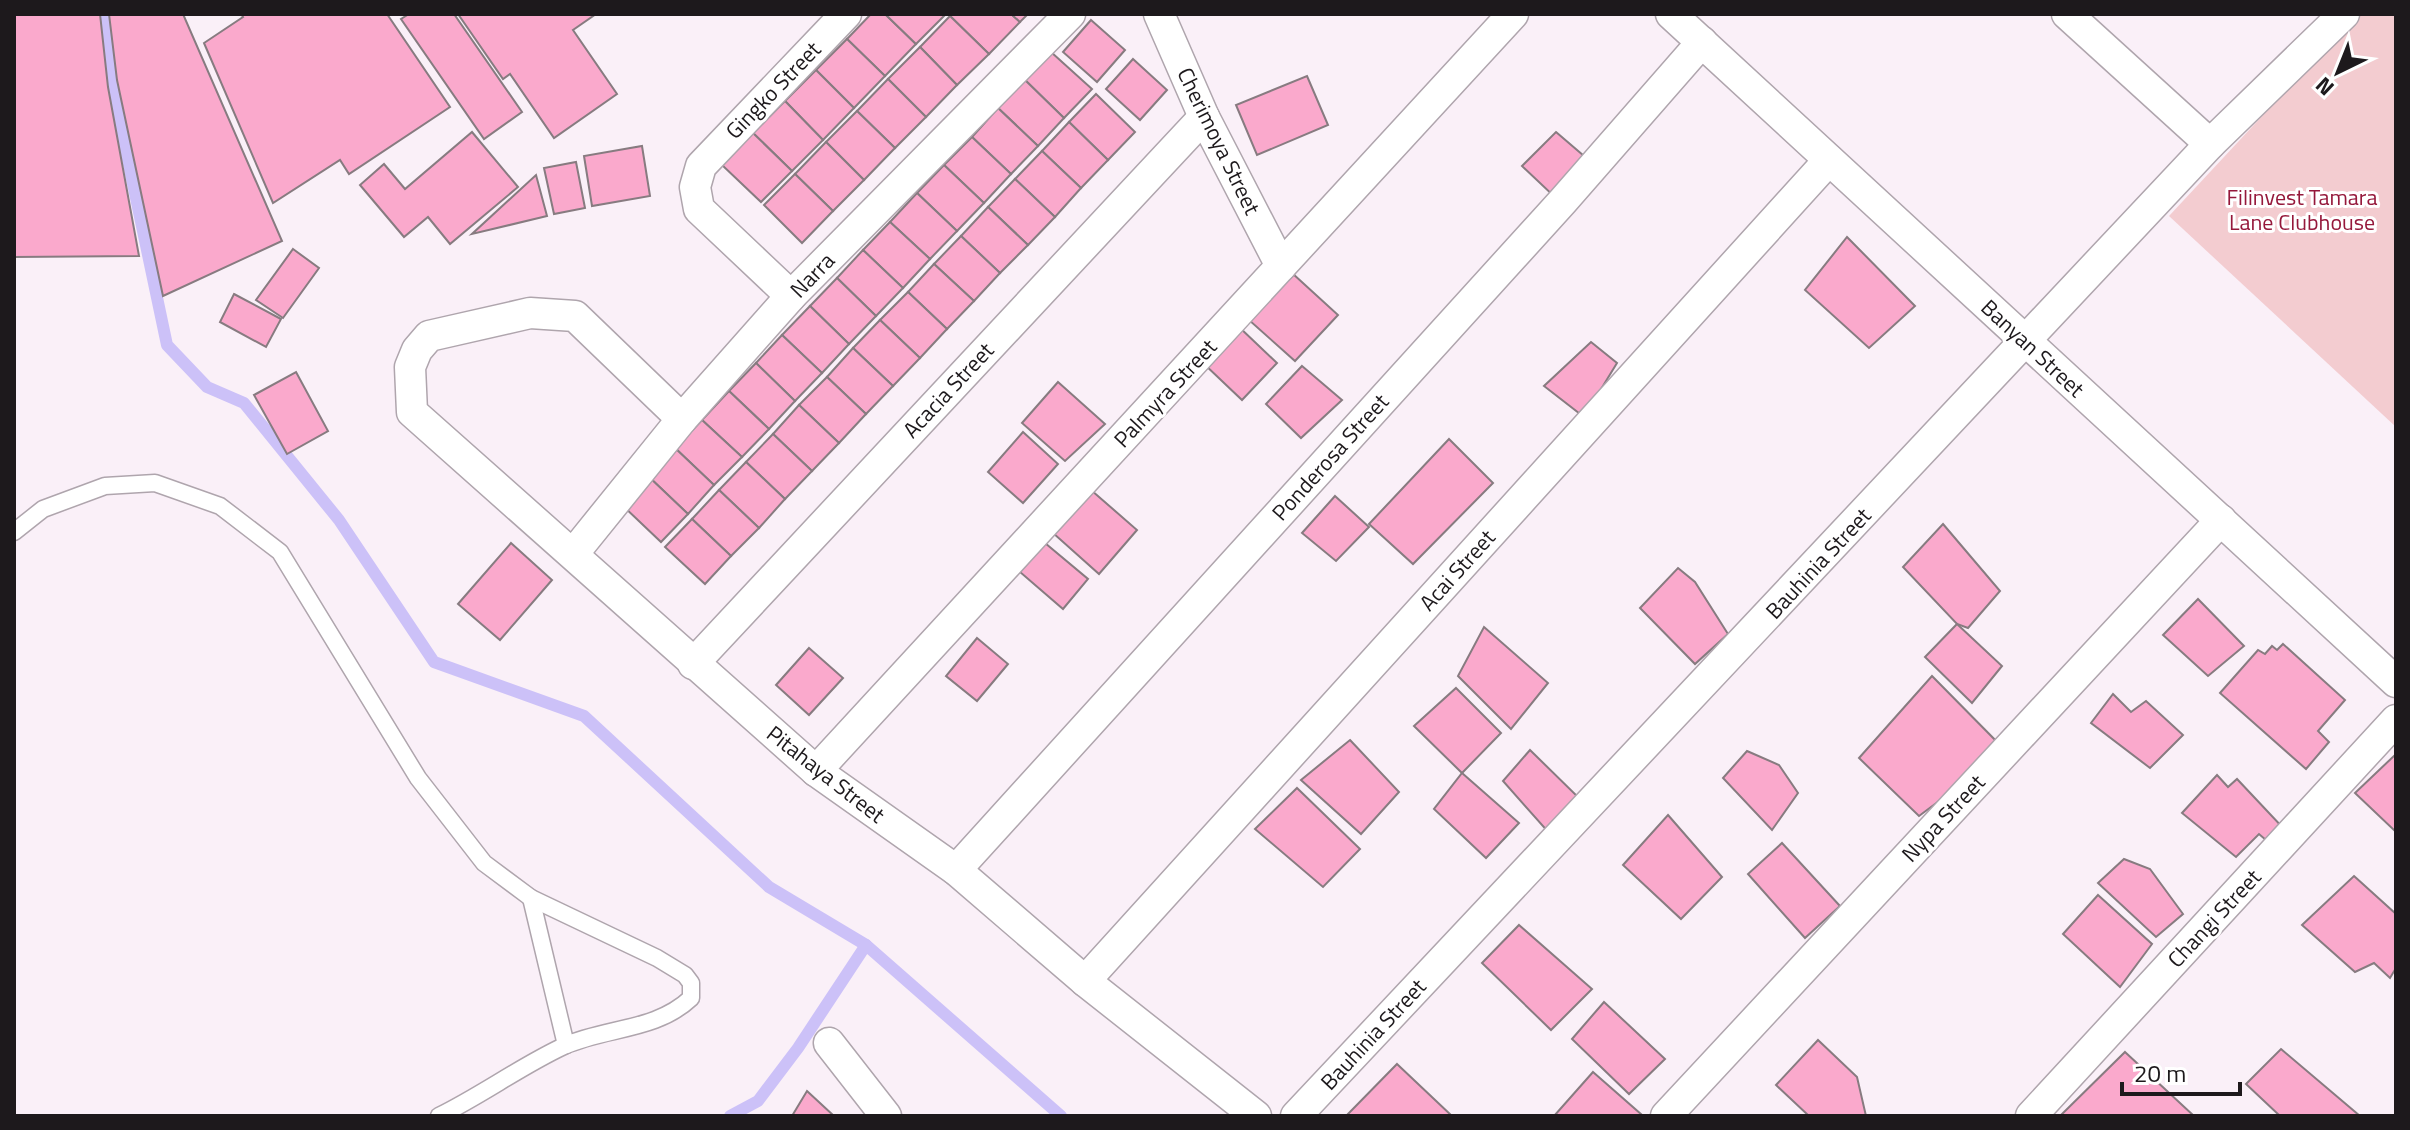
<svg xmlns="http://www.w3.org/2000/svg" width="2410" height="1130" viewBox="0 0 2410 1130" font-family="'Titillium Web',sans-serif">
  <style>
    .green { fill: #f3ccd0 }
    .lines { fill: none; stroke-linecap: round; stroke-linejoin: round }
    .stream { stroke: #ccc1f8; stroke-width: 12 }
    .building { fill: #faa9cc; stroke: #877b80; stroke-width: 2 }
    .lane-casing { stroke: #afa5ad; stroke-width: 19 }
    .street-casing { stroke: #afa5ad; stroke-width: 33 }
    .lane { stroke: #fff; stroke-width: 16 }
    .street { stroke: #fff; stroke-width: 30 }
    .labels { text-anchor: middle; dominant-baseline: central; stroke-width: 6; stroke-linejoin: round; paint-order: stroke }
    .street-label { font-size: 22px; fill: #1d191c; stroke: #fff }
    .park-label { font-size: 22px; fill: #95183b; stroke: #fff }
  </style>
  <rect width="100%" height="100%" fill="#faf0f8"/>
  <!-- green -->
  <path class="green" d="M2357 14H2396V427L2169 216Z"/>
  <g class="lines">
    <!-- stream -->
    <g class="stream">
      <path d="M104 14 112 84 167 345 207 387 244 403 339 520 434 662 584 716 769 887 866 945 1061 1116"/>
      <path d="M730 1116 758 1101 798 1048 866 945"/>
    </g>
  </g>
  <!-- building -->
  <g class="building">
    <path d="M14 14H100L108 87 139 256 14 257Z"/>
    <path d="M109 14H183L282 241 163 296 117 80Z"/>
    <path d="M241 14H387L450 107 349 174 340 160 273 203 204 43 243 17Z"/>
    <path d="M409 14H454L522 112 484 139 401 19Z"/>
    <path d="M458 14H596L573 30 617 94 554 138 510 74 503 79Z"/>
    <path d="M871 14H885L916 44 885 76 847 39Z"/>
    <path d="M885 14H946L916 44Z"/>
    <path d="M952 14H1011L1020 22 989 54 950 16Z"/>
    <path d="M1011 14H1028L1020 22Z"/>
    <path d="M950 16 989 54 957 85 920 47Z"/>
    <path d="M1091 20 1125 50 1097 82 1063 52Z"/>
    <path d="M847 39 885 76 854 108 816 70Z"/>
    <path d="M920 47 957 85 926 117 888 79Z"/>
    <path d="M1051 52 1092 89 1064 118 1025 80Z"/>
    <path d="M1133 59 1167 90 1140 120 1106 89Z"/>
    <path d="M816 70 854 108 823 140 785 101Z"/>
    <path d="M1307 76 1328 125 1257 155 1236 105Z"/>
    <path d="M888 79 926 117 895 148 857 111Z"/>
    <path d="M1025 80 1064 118 1038 146 998 108Z"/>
    <path d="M1096 94 1135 132 1108 160 1069 122Z"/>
    <path d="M785 101 823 140 792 171 753 133Z"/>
    <path d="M998 108 1038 146 1011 174 972 137Z"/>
    <path d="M857 111 895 148 864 180 826 142Z"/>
    <path d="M1069 122 1108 160 1081 188 1042 151Z"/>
    <path d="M472 132 518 187 450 244 428 217 404 237 360 185 384 164 405 189Z"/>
    <path d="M1556 132 1584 156 1559 201 1522 166Z"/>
    <path d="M753 133 792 171 761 202 722 165Z"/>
    <path d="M972 137 1011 174 984 203 944 165Z"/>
    <path d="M826 142 864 180 833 211 795 174Z"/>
    <path d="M642 146 650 196 592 206 584 156Z"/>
    <path d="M1042 151 1081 188 1055 217 1015 179Z"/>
    <path d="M576 162 585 208 554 214 544 168Z"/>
    <path d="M944 165 984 203 957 231 917 193Z"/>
    <path d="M795 174 833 211 802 243 764 205Z"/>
    <path d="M536 175 547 216 472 234Z"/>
    <path d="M1015 179 1055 217 1028 245 988 207Z"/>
    <path d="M917 193 957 231 930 259 890 222Z"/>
    <path d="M988 207 1028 245 1000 273 961 236Z"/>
    <path d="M890 222 930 259 903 288 863 250Z"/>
    <path d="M961 236 1000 273 974 301 934 264Z"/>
    <path d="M1847 237 1915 306 1869 348 1805 290Z"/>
    <path d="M293 249 319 268 283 318 256 300Z"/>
    <path d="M863 250 903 288 876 316 837 278Z"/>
    <path d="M934 264 974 301 947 329 908 292Z"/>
    <path d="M1292 273 1338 315 1295 361 1249 320Z"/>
    <path d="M837 278 876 316 849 344 810 306Z"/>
    <path d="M908 292 947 329 920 358 880 320Z"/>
    <path d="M234 294 281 319 266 347 220 322Z"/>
    <path d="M810 306 849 344 822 373 782 335Z"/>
    <path d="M880 320 920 358 893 386 853 348Z"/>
    <path d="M1238 326 1277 363 1242 400 1203 363Z"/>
    <path d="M782 335 822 373 795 401 756 363Z"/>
    <path d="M1591 342 1617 363 1584 417 1544 386Z"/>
    <path d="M853 348 893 386 866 414 827 377Z"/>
    <path d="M756 363 795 401 769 429 729 391Z"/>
    <path d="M1302 366 1342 400 1301 438 1266 404Z"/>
    <path d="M296 372 328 431 287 454 254 395Z"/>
    <path d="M827 377 866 414 839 443 799 405Z"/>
    <path d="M1058 382 1105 424 1065 461 1022 423Z"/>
    <path d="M729 391 769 429 742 457 702 420Z"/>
    <path d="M799 405 839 443 812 471 773 434Z"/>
    <path d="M702 420 742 457 714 485 675 448Z"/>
    <path d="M1023 432 1058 464 1023 503 988 472Z"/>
    <path d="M773 434 812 471 785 499 746 462Z"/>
    <path d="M1449 439 1493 483 1413 564 1369 524Z"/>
    <path d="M675 448 714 485 688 514 648 476Z"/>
    <path d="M746 462 785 499 759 528 719 490Z"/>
    <path d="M648 476 688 514 661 542 621 504Z"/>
    <path d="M719 490 759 528 731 556 692 519Z"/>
    <path d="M1091 490 1137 530 1099 574 1053 533Z"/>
    <path d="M1335 496 1369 527 1336 561 1302 533Z"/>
    <path d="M692 519 731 556 705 584 665 547Z"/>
    <path d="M1943 524 2000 591 1968 628 1957 624 1903 567Z"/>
    <path d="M511 543 552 580 500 640 458 604Z"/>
    <path d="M1045 543 1088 579 1063 609 1020 572Z"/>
    <path d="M1678 568 1695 582 1728 634 1695 664 1640 608Z"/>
    <path d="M2198 599 2244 646 2208 676 2163 635Z"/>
    <path d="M1957 624 2002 666 1972 703 1925 657Z"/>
    <path d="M1484 627 1548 683 1511 729 1458 676Z"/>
    <path d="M977 638 1008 664 977 701 946 676Z"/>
    <path d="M2283 644 2345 700 2318 731 2329 742 2306 769 2220 693 2258 650 2265 654 2272 646 2277 650Z"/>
    <path d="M809 648 843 678 809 715 776 685Z"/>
    <path d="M1932 676 2006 751 1919 816 1859 758Z"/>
    <path d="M1456 688 1501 733 1462 773 1414 726Z"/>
    <path d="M2113 694 2131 712 2146 701 2183 735 2150 768 2091 723Z"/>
    <path d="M1350 740 1399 792 1361 834 1301 780Z"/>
    <path d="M1530 750 1579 798 1550 834 1503 781Z"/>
    <path d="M1747 751 1779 765 1798 793 1772 830 1723 778Z"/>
    <path d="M2396 754V832L2355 793Z"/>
    <path d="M1462 773 1519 823 1486 858 1434 809Z"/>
    <path d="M2217 775 2228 787 2237 779 2286 831 2273 846 2259 834 2236 857 2182 813Z"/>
    <path d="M1297 788 1360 849 1323 887 1255 829Z"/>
    <path d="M1668 815 1722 877 1681 919 1623 865Z"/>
    <path d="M1782 843 1840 906 1805 938 1748 874Z"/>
    <path d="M2124 859 2150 869 2183 914 2156 937 2098 883Z"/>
    <path d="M2354 876 2396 914V968L2390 978 2374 963 2355 972 2302 925Z"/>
    <path d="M2098 895 2152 944 2120 987 2063 934Z"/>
    <path d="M1519 925 1592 989 1551 1030 1482 963Z"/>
    <path d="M1604 1002 1665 1059 1629 1094 1572 1039Z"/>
    <path d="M1818 1040 1857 1077 1866 1116H1809L1776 1085Z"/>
    <path d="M2281 1049 2360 1116H2280L2246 1084Z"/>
    <path d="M2125 1052 2194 1116H2060Z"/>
    <path d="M1397 1064 1452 1116H1346Z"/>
    <path d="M1593 1072 1642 1115V1116H1554Z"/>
    <path d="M807 1091 834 1116H792Z"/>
  </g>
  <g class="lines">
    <!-- lane casing -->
    <g class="lane-casing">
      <g id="lane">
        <path d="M14 532 43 509 105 486 155 483 220 506 280 552 418 778 484 863 531 898 657 958 685 975 691 983V998C656 1031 607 1027 564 1046 521 1066 482 1095 439 1116"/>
        <path d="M531 898 566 1045"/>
      </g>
    </g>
    <!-- street casing -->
    <g class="street-casing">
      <g id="street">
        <path d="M1159 14 1204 117 1281 266"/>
        <path d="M1671 14 2396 682"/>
        <path d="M2067 14 2210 144"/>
        <path d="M791 296 699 209 695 187 701 166 846 14"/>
        <path d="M682 419 575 316 530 313 429 336 417 350 410 367 412 412 816 771 956 870 1085 981 1256 1116"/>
        <path d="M573 554 682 419 791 296 1070 14"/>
        <path d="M693 664 1204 117"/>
        <path d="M816 771 1513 14"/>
        <path d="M956 870 1563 201 1702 42"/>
        <path d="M1085 981 1829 160"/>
        <path d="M829 1043 886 1116"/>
        <path d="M1296 1116 2210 144 2344 14"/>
        <path d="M1666 1116 2221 520"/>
        <path d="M2031 1116 2396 720"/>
      </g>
    </g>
    <!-- lane -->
    <use href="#lane" class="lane"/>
    <!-- street -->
    <use href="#street" class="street"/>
  </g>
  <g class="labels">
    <!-- street labels -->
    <g class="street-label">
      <text transform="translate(773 90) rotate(-46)">Gingko Street</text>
      <text transform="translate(1219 141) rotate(64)">Cherimoya Street</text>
      <text transform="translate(812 275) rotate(-46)">Narra</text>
      <text transform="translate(2033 348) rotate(43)">Banyan Street</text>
      <text transform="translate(948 390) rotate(-47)">Acacia Street</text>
      <text transform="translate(1165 393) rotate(-47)">Palmyra Street</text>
      <text transform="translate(1330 457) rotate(-48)">Ponderosa Street</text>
      <text transform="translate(1818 563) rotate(-47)">Bauhinia Street</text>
      <text transform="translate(1457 570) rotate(-48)">Acai Street</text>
      <text transform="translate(826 774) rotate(38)">Pitahaya Street</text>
      <text transform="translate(1943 818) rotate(-47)">Nypa Street</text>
      <text transform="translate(2214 918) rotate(-47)">Changi Street</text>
      <text transform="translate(1373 1034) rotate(-47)">Bauhinia Street</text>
    </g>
    <!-- park labels -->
    <g class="park-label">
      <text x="2302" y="197">Filinvest Tamara<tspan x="2302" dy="25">Lane Clubhouse</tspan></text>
    </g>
  </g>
  <!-- border -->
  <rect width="2410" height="1130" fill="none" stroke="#1d191c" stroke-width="32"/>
  <!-- north arrow -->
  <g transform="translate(2338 72) rotate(223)" stroke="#ffffff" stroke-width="6" paint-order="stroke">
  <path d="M0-6L14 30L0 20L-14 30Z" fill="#1d191c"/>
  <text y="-12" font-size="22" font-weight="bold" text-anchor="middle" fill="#1d191c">N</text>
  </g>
  <!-- scale -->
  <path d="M2122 1082v12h118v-12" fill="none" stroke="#1d191c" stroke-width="4"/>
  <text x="2134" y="1082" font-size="24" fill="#1d191c" stroke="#ffffff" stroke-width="6" paint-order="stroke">20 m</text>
</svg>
